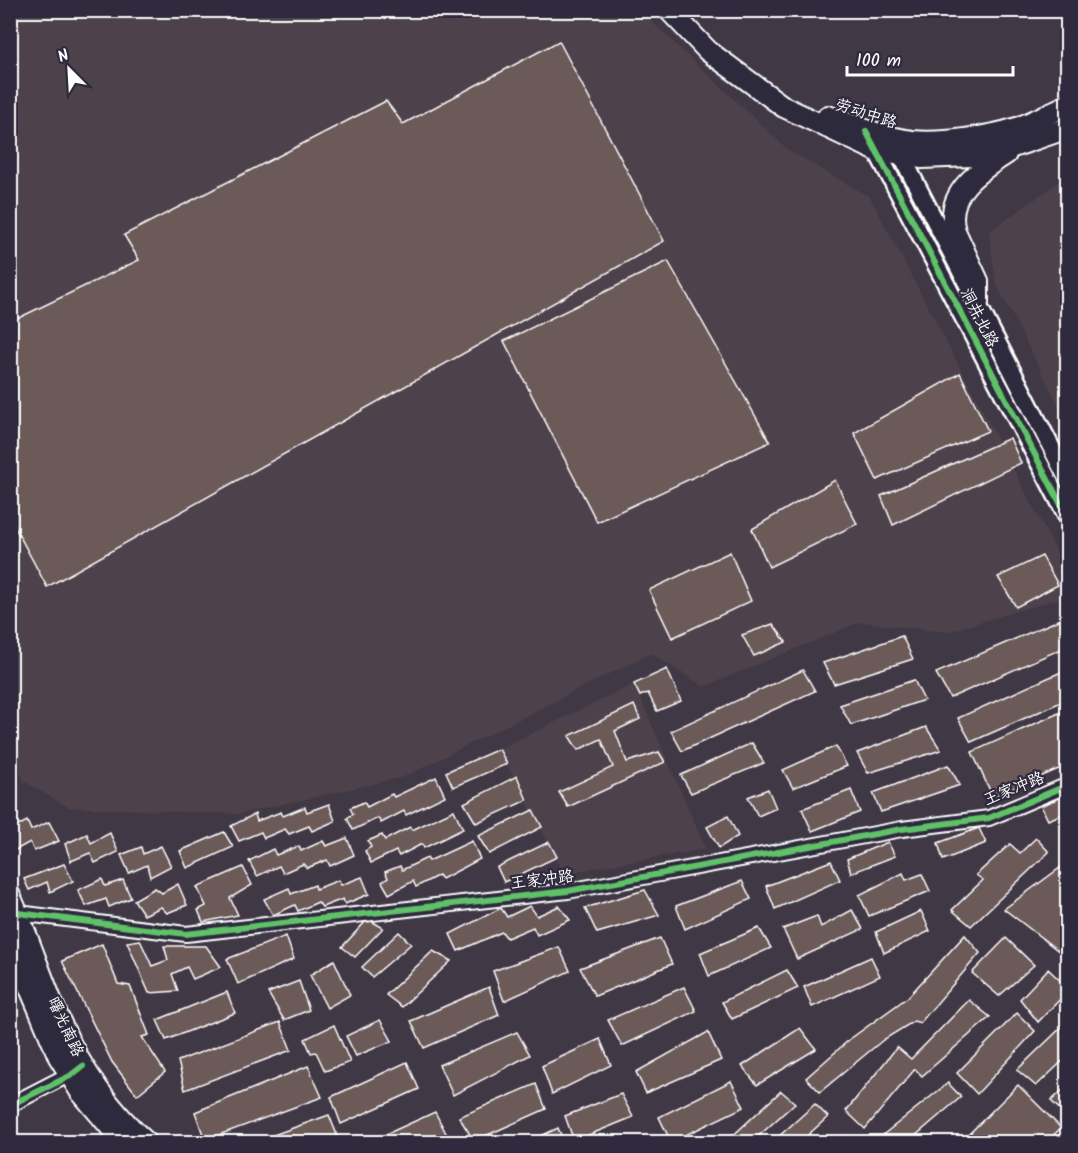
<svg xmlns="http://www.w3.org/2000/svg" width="1078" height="1153" viewBox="0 0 1078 1153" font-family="Kalam,'LXGW WenKai TC',sans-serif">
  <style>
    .built { fill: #4e424b }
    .building { fill: #6c5a59; stroke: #fff; stroke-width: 1.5 }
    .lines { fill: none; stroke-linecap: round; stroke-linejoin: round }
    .minor-casing { stroke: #fff; stroke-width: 18 }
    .tertiary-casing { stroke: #fff; stroke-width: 21 }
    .secondary-casing { stroke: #fff; stroke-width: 24 }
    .minor { stroke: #2f2a3d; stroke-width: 14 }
    .tertiary { stroke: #2f2a3d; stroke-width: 16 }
    .secondary { stroke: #2f2a3d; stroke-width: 20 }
    .cycleway-casing { stroke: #2f2a3d; stroke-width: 10 }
    .cycleway { stroke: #61c268; stroke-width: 6 }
    .labels { text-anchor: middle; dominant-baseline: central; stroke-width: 4.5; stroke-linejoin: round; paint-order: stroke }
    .street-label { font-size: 16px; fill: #fff; stroke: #2f2a3d }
  </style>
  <rect width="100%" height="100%" fill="#413845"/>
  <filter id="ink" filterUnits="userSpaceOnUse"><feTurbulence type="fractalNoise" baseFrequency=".0167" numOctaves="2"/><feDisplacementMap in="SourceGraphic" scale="12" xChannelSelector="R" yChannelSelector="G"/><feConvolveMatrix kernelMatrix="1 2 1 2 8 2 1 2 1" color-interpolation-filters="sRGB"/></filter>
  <g filter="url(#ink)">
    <!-- built -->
    <g class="built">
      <path d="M10 11H643L656 26 788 150 870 197 1067 571V596L947 632 860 622 704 687 651 653 404 777 238 814 68 807 24 781 11 751Z"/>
      <path d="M1067 176V422L996 283 989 232Z"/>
      <path d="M634 684 706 849 564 873 499 749Z"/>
    </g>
    <!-- building -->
    <g class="building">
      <path d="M559 41 664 241 47 587 10 518V322L139 260 124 235 386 101 403 124Z"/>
      <path d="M668 261 770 442 597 522 504 341Z"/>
      <path d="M960 373 988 431 877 480 854 433Z"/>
      <path d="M1010 438 1021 463 893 525 881 496Z"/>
      <path d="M835 480 857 524 769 567 752 529Z"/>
      <path d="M730 552 751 601 672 638 649 590Z"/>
      <path d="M1042 556 1058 585 1016 607 998 577Z"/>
      <path d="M1068 616V646L950 698 936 673Z"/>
      <path d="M773 624 786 642 754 656 742 635Z"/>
      <path d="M902 636 913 659 834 684 823 663Z"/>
      <path d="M667 669 681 701 657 711 648 693 640 696 634 684Z"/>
      <path d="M1068 669V699L971 742 958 718Z"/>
      <path d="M803 670 815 691 682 751 671 731Z"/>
      <path d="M914 680 924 700 851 725 840 705Z"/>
      <path d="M634 705 640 719 615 731 627 762 659 752 665 762 568 807 559 792 613 767 601 739 578 750 569 736Z"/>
      <path d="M1068 709V765L993 797 972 752Z"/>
      <path d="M926 727 941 750 868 773 857 753Z"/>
      <path d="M752 743 764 763 691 793 681 775Z"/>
      <path d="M836 746 847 766 793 788 783 770Z"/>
      <path d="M499 749 507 764 453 787 446 772Z"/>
      <path d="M948 765 960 785 881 812 873 793Z"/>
      <path d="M517 776 527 800 476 823 464 803Z"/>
      <path d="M436 777 445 796 406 815 404 811 381 823 378 818 353 830 347 818 353 814 350 808 364 802 367 807 392 794 394 797Z"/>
      <path d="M768 789 776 808 758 816 748 797Z"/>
      <path d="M851 790 860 812 812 831 802 809Z"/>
      <path d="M1068 794V812L1048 820 1041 806Z"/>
      <path d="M329 804 335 821 312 831 309 826 289 834 285 829 264 838 261 832 239 841 231 826 255 814 257 821 281 812 283 816 305 807 307 812Z"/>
      <path d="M454 810 463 829 424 848 422 844 399 856 396 851 371 863 365 851 371 847 368 841 382 835 385 840 410 827 412 830Z"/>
      <path d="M533 810 542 827 489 854 478 836Z"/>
      <path d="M728 816 738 836 719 848 707 827Z"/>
      <path d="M27 821 31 830 49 822 59 841 34 851 30 842 12 852 10 830Z"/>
      <path d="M979 828 986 843 943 860 938 843Z"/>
      <path d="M224 832 233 847 187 868 180 851Z"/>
      <path d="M110 833 118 852 95 863 90 853 71 861 65 844 87 834 91 843Z"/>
      <path d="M347 838 354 855 330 866 327 860 307 868 303 864 283 873 279 866 257 876 249 861 273 849 276 855 299 846 301 851 323 841 326 846Z"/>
      <path d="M1036 838 1049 852 971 926 952 910 983 880 976 875 1010 844 1020 853Z"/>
      <path d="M472 841 480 859 442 879 439 875 416 887 413 881 389 894 382 882 388 878 385 872 400 866 402 870 427 858 429 861Z"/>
      <path d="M549 842 557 857 504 882 497 867Z"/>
      <path d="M888 842 895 856 851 873 847 859Z"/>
      <path d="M161 846 171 866 150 877 147 865 129 873 121 855 141 847 143 854Z"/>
      <path d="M831 861 840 880 775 909 766 886Z"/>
      <path d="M1068 862V945L1060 952 1004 909Z"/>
      <path d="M64 864 73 881 50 892 47 882 29 890 24 879Z"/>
      <path d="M243 867 252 885 230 898 238 915 203 922 198 910 206 906 197 887Z"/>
      <path d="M903 873 906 880 922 874 930 891 869 916 859 895Z"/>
      <path d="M362 877 369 894 345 904 343 899 322 907 318 902 298 911 295 905 273 915 264 899 289 888 291 894 315 885 316 889 339 880 341 885Z"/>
      <path d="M102 879 105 886 123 880 131 898 109 907 106 899 86 906 78 890Z"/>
      <path d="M742 881 751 899 685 929 676 906Z"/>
      <path d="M178 884 187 905 167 913 161 907 144 915 134 900 155 888 162 893Z"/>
      <path d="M645 890 659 915 597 933 585 908Z"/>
      <path d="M530 906 537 916 559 906 570 920 537 935 533 927 507 938 502 932 458 951 450 934 501 908 507 917Z"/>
      <path d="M852 910 863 929 797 959 783 929 817 916 821 927Z"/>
      <path d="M921 911 930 931 884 953 876 932Z"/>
      <path d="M368 919 383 928 355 957 342 947Z"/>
      <path d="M759 928 771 948 709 976 700 953Z"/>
      <path d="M399 932 411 944 372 977 362 967Z"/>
      <path d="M965 935 980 953 920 1023 914 1021 883 1040 820 1092 806 1078 850 1039 908 997Z"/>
      <path d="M286 936 294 959 238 984 227 959Z"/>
      <path d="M660 938 672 964 595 996 580 968Z"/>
      <path d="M1006 938 1034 965 999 996 972 973Z"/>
      <path d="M140 940 152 966 168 960 164 946H206L221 967 193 979 187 967 172 974 178 991 149 993 127 942Z"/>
      <path d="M102 944 118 984 130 986 149 1035 142 1037 165 1072 137 1095 112 1062 62 961Z"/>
      <path d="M559 947 570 971 504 1001 493 971Z"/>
      <path d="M433 951 451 961 402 1007 386 995Z"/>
      <path d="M871 957 880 976 812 1007 804 987Z"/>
      <path d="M334 960 350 995 327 1008 310 975Z"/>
      <path d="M1048 969 1068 988V991L1038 1022 1020 999Z"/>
      <path d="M787 970 798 988 732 1019 722 1002Z"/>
      <path d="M299 981 309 1010 284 1020 268 993Z"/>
      <path d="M489 987 499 1015 424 1048 411 1021Z"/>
      <path d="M684 987 696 1011 622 1046 608 1020Z"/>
      <path d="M227 992 235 1013 166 1040 157 1020Z"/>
      <path d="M969 1000 990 1017 922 1076 915 1069 865 1129 846 1111 897 1047 911 1059Z"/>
      <path d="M1017 1013 1035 1031 977 1094 957 1073Z"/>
      <path d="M380 1020 392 1041 356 1056 346 1036Z"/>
      <path d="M1068 1021V1056L1036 1086 1017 1070Z"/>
      <path d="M280 1022 291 1050 185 1090 178 1061Z"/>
      <path d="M334 1025 350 1062 325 1071 316 1052 311 1053 305 1039Z"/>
      <path d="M800 1028 816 1049 757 1085 742 1066Z"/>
      <path d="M517 1032 530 1055 453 1095 439 1065Z"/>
      <path d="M708 1032 721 1060 646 1093 636 1072Z"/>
      <path d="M600 1039 611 1065 552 1094 542 1066Z"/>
      <path d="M407 1062 419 1089 341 1124 331 1097Z"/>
      <path d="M308 1066 322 1097 205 1140 195 1112Z"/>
      <path d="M731 1081 744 1107 671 1142 659 1117Z"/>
      <path d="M948 1083 961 1097 908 1142H892L884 1134Z"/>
      <path d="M536 1084 546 1109 474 1141 459 1117Z"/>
      <path d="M1018 1085 1061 1128 1046 1142H961Z"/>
      <path d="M1068 1085V1116H1067L1051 1101Z"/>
      <path d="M781 1091 795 1103 752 1142H726Z"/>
      <path d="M621 1094 633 1117 574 1141 565 1116Z"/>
      <path d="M815 1104 828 1117 800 1142H781L777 1138Z"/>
      <path d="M435 1112 449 1139 441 1142H369Z"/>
      <path d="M329 1115 339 1140 332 1142H254Z"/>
      <path d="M558 1128 564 1142H528Z"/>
      <path d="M843 1136 848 1142H836Z"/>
    </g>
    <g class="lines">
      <!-- minor casing -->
      <g class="minor-casing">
        <g id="minor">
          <path d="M10 912 186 934 568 891 902 829 989 818 1068 785"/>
          <path d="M10 1105 78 1070"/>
        </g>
      </g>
      <!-- tertiary casing -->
      <g class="tertiary-casing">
        <g id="tertiary">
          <path d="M872 142 1068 518"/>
          <path d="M897 147 1068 480"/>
        </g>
      </g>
      <!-- secondary casing -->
      <g class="secondary-casing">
        <g id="secondary">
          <path d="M669 10 708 51 784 107 877 151 922 158 972 156 998 152 1068 128"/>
          <path d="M828 116C855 127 883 137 912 141 941 144 990 137 1017 128 1034 122 1051 112 1068 105"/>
          <path d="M978 303V281L955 231C944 193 979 171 1006 154"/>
          <path d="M10 896C30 939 43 985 63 1028 82 1070 111 1112 146 1142"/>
          <path d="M10 941 59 1057 80 1091 123 1142"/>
        </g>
      </g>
      <!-- minor -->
      <use href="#minor" class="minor"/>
      <!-- tertiary -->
      <use href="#tertiary" class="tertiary"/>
      <!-- secondary -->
      <use href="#secondary" class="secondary"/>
      <!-- cycleway casing -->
      <g class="cycleway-casing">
        <g id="cycleway">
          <path d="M866 131 1068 518"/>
          <path d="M10 912 186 934 568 891 902 829 989 818 1068 785"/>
          <path d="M10 1105 70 1076 83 1066"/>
        </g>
      </g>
      <!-- cycleway -->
      <use href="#cycleway" class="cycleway"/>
    </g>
  </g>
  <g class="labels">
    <!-- street labels -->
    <g class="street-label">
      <text transform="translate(866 114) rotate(18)">劳动中路</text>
      <text transform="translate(979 318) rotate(63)">洞井北路</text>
      <text transform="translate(1014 789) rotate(-22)">王家冲路</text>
      <text transform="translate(542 880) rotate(-7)">王家冲路</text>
      <text transform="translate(65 1027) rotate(65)">曙光南路</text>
    </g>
  </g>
  <!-- margin -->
  <rect width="1078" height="1153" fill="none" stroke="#2f2a3d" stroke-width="36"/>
  <rect x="18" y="18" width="1042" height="1117" fill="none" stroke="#fff" stroke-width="2" filter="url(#ink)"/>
  <!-- north arrow -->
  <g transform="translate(69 69) rotate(336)" stroke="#2f2a3d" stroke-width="4.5" paint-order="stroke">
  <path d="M0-4.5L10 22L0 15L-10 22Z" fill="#ffffff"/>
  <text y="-9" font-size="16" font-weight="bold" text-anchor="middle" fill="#ffffff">N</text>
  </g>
  <!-- scale -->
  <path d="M847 66v9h166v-9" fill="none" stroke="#ffffff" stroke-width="3"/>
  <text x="856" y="66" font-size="18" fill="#ffffff" stroke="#2f2a3d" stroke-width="4.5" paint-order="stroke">100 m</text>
</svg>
